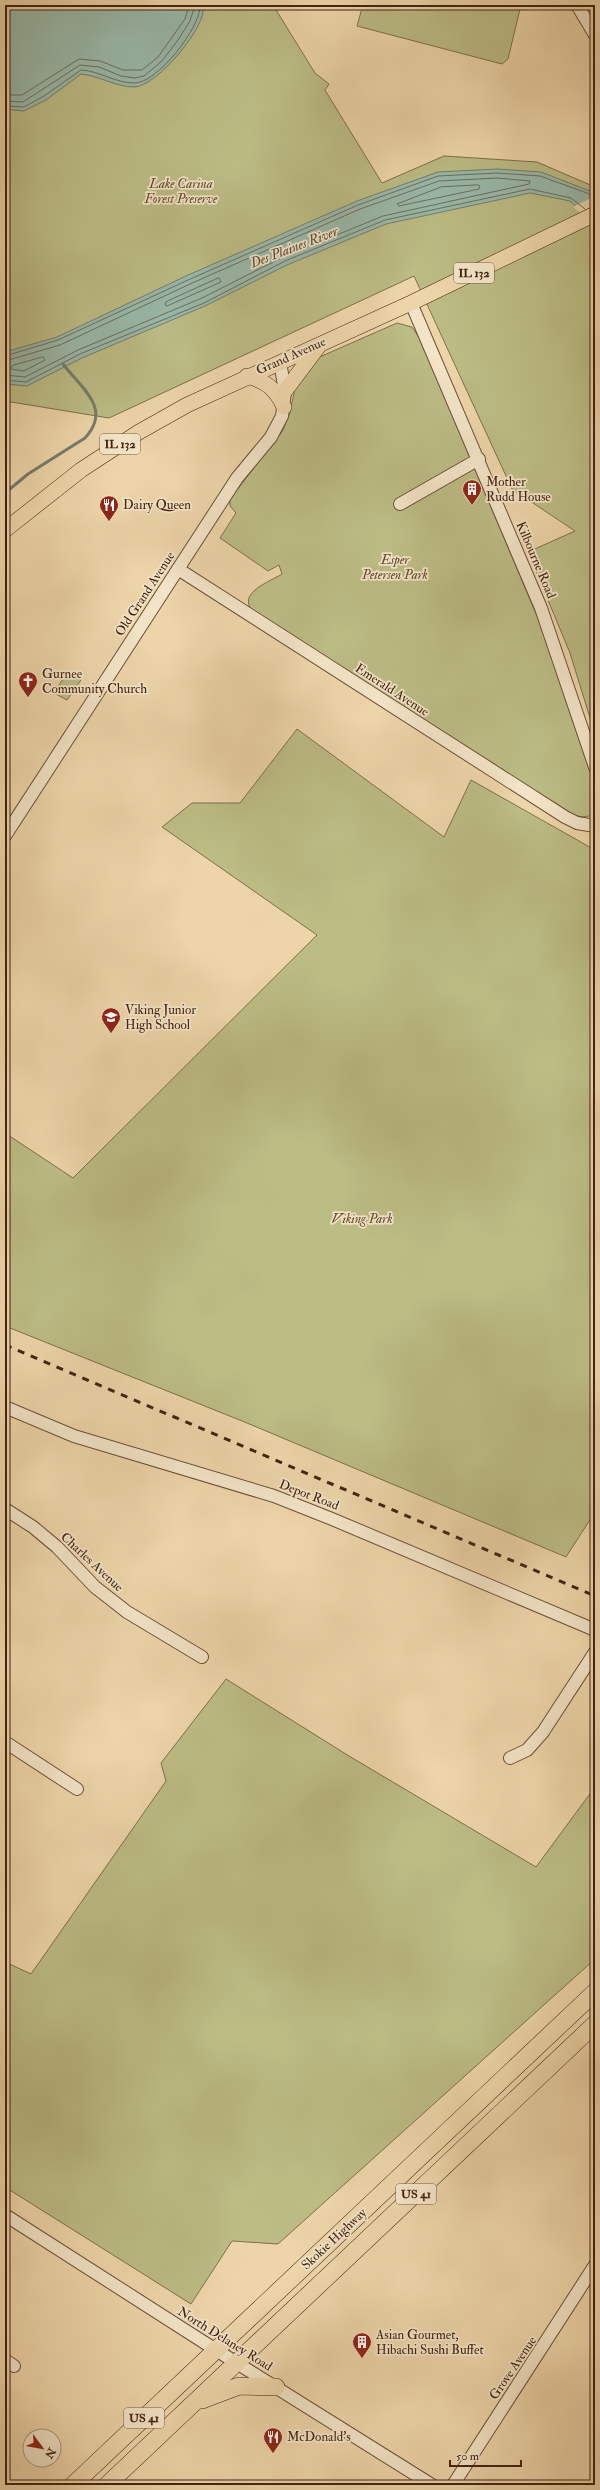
<svg xmlns="http://www.w3.org/2000/svg" width="600" height="2490" viewBox="0 0 600 2490" font-family="'IM FELL Double Pica',serif">
  <style>
    .green { fill: #bcbc85; stroke: #7f6f4c }
    .water { fill: #99b9aa; stroke: #767d6d }
    .pier { fill: #edd5a9 }
    .lines { fill: none; stroke-linecap: round; stroke-linejoin: round }
    .shore { stroke: #6e6e5e; stroke-width: 1 }
    .stream { stroke: #767d6d; stroke-width: 3 }
    .minor-casing { stroke: #6d4f38; stroke-width: 14 }
    .major-casing { stroke: #422212; stroke-width: 16 }
    .highway-casing { stroke: #422212; stroke-width: 18 }
    .minor { stroke: #f3e4c7; stroke-width: 12 }
    .major { stroke: #edd5a9; stroke-width: 15 }
    .highway { stroke: #edd5a9; stroke-width: 17 }
    .rail { stroke: #422212; stroke-width: 3; stroke-dasharray: 7 7; stroke-linecap: butt }
    .labels { text-anchor: middle; dominant-baseline: central; stroke-width: 3.5; stroke-linejoin: round; paint-order: stroke }
    .shield { fill: #f3e4c7; stroke: #775c48; stroke-width: 1 }
    .shield-label { font-size: 12px; font-weight: bold; fill: #422212 }
    .park-label { font-size: 13px; font-style: italic; fill: #60482f; stroke: #f3e4c7 }
    .street-label { font-size: 13px; fill: #422212; stroke: #f3e4c7 }
    .poi-label { font-size: 13px; fill: #422212; stroke: #f3e4c7; text-anchor: start }
    .water-label { font-size: 14px; font-style: italic; fill: #584838; stroke: #f3e4c7 }
  </style>
  <rect width="100%" height="100%" fill="#edd5a9"/>
  <filter id="stains"><feTurbulence type="fractalNoise" baseFrequency=".005" numOctaves="4"/><feColorMatrix values="0 0 0 0 .2 0 0 0 0 .09 0 0 0 0 .02 0 0 0 .5 -.17"/></filter>
  <radialGradient id="worn" r=".72"><stop offset=".6" stop-color="#630" stop-opacity="0"/><stop offset="1" stop-color="#630" stop-opacity=".3"/></radialGradient>
  <!-- green -->
  <g class="green">
    <path d="M5 5H273L315 73 329 84 325 90 382 183 444 156 537 162 595 187V734L570 653 528 552 575 531 512 489 414 276 109 418 5 401Z"/>
    <path d="M363 5H521L508 59 502 64 357 26Z"/>
    <path d="M397 323 412 327 420 339 545 635 595 787V813C580 824 561 808 548 800L251 609C239 592 271 581 282 574L279 565 268 571 220 538 236 513 230 506V499L282 432 290 413 297 378 315 359Z"/>
    <path d="M68 671 81 680 67 700 54 693Z"/>
    <path d="M297 729 444 837 471 780 595 850V1512L566 1557 247 1423 5 1326V1133L73 1178 317 935 162 827 192 803H240Z"/>
    <path d="M226 1679 349 1756 536 1867 595 1787V1959L278 2244 232 2241 191 2304 5 2187V1962L31 1974 166 1781 161 1763Z"/>
  </g>
  <!-- water -->
  <g class="water">
    <path d="M5 5H203C209 24 157 87 134 87 116 87 100 76 81 74L46 100 24 111 5 109Z"/>
    <path d="M497 169 541 172 595 193V223L570 201 530 193 386 224 287 265 205 306 82 358 27 386 5 384V352L57 337 186 276 357 201 438 172Z"/>
  </g>
  <!-- pier -->
  <path class="pier" d="M595 196V225L573 207Z"/>
  <g class="lines">
    <!-- shore -->
    <g class="shore">
      <path d="M5 95H22L79 59 100 61 123 70H142L158 57 185 19 189 5"/>
      <path d="M5 101 23 102 80 65 99 67 121 76 135 78 144 76 162 61 178 40 190 21 195 5"/>
      <path d="M5 106 24 107 44 96 81 70C100 71 115 83 134 83 157 84 202 26 200 5"/>
      <path d="M478 185 480 186 479 189 399 206 397 204 441 187Z"/>
      <path d="M219 278 221 282 167 306 165 305 166 302Z"/>
      <path d="M5 356 58 340 188 280 358 205 438 176 497 173 540 176 595 196"/>
      <path d="M43 357 45 360 24 371 11 369 12 366Z"/>
      <path d="M5 361 60 345 190 284 360 209 439 181 497 178 530 181 529 184 383 216 283 257 202 298 78 350 25 377 5 375"/>
      <path d="M5 380 26 382 80 354 204 303 285 261 385 220 530 189 571 198 585 209"/>
    </g>
    <!-- stream -->
    <path class="stream" d="M5 493 28 474 85 438C113 408 80 387 63 364"/>
    <!-- minor casing -->
    <g class="minor-casing">
      <g id="minor">
        <path d="M577 5 595 35"/>
        <path d="M411 303 541 608 595 767"/>
        <path d="M400 504 479 459"/>
        <path d="M178 569 565 817 577 823 595 826"/>
        <path d="M5 836 237 478 271 437 282 416 285 391 280 362"/>
        <path d="M5 1407 74 1436 274 1496 332 1519 595 1630"/>
        <path d="M5 1509 33 1527 57 1547 95 1587 127 1612 202 1657"/>
        <path d="M5 1742 77 1789"/>
        <path d="M510 1758 527 1750 543 1732 595 1652"/>
        <path d="M5 2215 216 2350 432 2485"/>
        <path d="M5 2360 14 2366"/>
        <path d="M453 2485 595 2265"/>
      </g>
    </g>
    <!-- major casing -->
    <g class="major-casing">
      <g id="major">
        <path d="M247 376C266 381 276 389 284 407"/>
        <path d="M285 391 318 347"/>
        <path d="M5 530 81 470 139 432 187 405 411 303 595 214"/>
      </g>
    </g>
    <!-- highway casing -->
    <g class="highway-casing">
      <g id="highway">
        <path d="M202 2400 239 2386 276 2387"/>
        <path d="M73 2485 595 1992"/>
        <path d="M107 2485 595 2024"/>
      </g>
    </g>
    <!-- minor -->
    <use href="#minor" class="minor"/>
    <!-- major -->
    <use href="#major" class="major"/>
    <!-- highway -->
    <use href="#highway" class="highway"/>
    <!-- rail -->
    <path class="rail" d="M5 1345 595 1596"/>
  </g>
  <!-- icons -->
  <defs>
    <g id="building-pin" transform="scale(1)"><path d="M0 17L-7.5 6A9.5 9.5 0 1 1 7.5 6Z" fill="#8f2418" stroke="#f3e4c7"/><path d="M-4-6H4V6H1V3H-1V6H-4ZM-2.5-4.3h1.7v1.8h-1.7ZM.8-4.3h1.7v1.8H.8ZM-2.5-1h1.7V.8h-1.7ZM.8-1h1.7V.8H.8Z" fill="#fff"/></g>
    <g id="restaurant-pin" transform="scale(1)"><path d="M0 17L-7.5 6A9.5 9.5 0 1 1 7.5 6Z" fill="#8f2418" stroke="#f3e4c7"/><path d="M-5-6h1v4h1v-4h1v4h1v-4h1v5L-1.5 .5V6h-2V.5L-5-1ZM5-6V6H3V1.5H1.5Q1.5-4 5-6Z" fill="#fff"/></g>
    <g id="church-pin" transform="scale(1)"><path d="M0 17L-7.5 6A9.5 9.5 0 1 1 7.5 6Z" fill="#8f2418" stroke="#f3e4c7"/><path d="M-1.2-6h2.4v3.5h3.3v2.4h-3.3V6h-2.4V-.1h-3.3v-2.4h3.3Z" fill="#fff"/></g>
    <g id="school-pin" transform="scale(1)"><path d="M0 17L-7.5 6A9.5 9.5 0 1 1 7.5 6Z" fill="#8f2418" stroke="#f3e4c7"/><path d="M0-5L7-2L0 1L-7-2ZM-4 1L0 2.5L4 1V4Q0 6-4 4Z" fill="#fff"/></g>
  </defs>
  <g fill-rule="evenodd">
    <use href="#building-pin" x="472" y="489"/>
    <use href="#restaurant-pin" x="109" y="505"/>
    <use href="#church-pin" x="28" y="681"/>
    <use href="#school-pin" x="111" y="1017"/>
    <use href="#building-pin" x="362" y="2342"/>
    <use href="#restaurant-pin" x="273" y="2437"/>
  </g>
  <g class="labels">
    <!-- shield labels -->
    <g class="shield">
      <rect x="454" y="263" width="40" height="20" rx="3"/>
      <rect x="100" y="434" width="40" height="20" rx="3"/>
      <rect x="396" y="2184" width="40" height="20" rx="3"/>
      <rect x="124" y="2408" width="40" height="20" rx="3"/>
    </g>
    <g class="shield-label">
      <text x="474" y="273">IL 132</text>
      <text x="120" y="444">IL 132</text>
      <text x="416" y="2194">US 41</text>
      <text x="144" y="2418">US 41</text>
    </g>
    <!-- park labels -->
    <g class="park-label">
      <text x="181" y="184">Lake Carina<tspan x="181" dy="15">Forest Preserve</tspan></text>
      <text x="395" y="560">Esper<tspan x="395" dy="15">Petersen Park</tspan></text>
      <text x="362" y="1219">Viking Park</text>
    </g>
    <!-- street labels -->
    <g class="street-label">
      <text transform="translate(291 356) rotate(-24)">Grand Avenue</text>
      <text transform="translate(536 560) rotate(67)">Kilbourne Road</text>
      <text transform="translate(145 594) rotate(-57)">Old Grand Avenue</text>
      <text transform="translate(392 690) rotate(33)">Emerald Avenue</text>
      <text transform="translate(309 1495) rotate(21)">Depot Road</text>
      <text transform="translate(92 1562) rotate(43)">Charles Avenue</text>
      <text transform="translate(334 2239) rotate(-43)">Skokie Highway</text>
      <text transform="translate(225 2339) rotate(32)">North Delaney Road</text>
      <text transform="translate(513 2368) rotate(-56)">Grove Avenue</text>
    </g>
    <!-- poi labels -->
    <g class="poi-label">
      <text x="486" y="482">Mother<tspan x="486" dy="15">Rudd House</tspan></text>
      <text x="123" y="505">Dairy Queen</text>
      <text x="42" y="674">Gurnee<tspan x="42" dy="15">Community Church</tspan></text>
      <text x="125" y="1010">Viking Junior<tspan x="125" dy="15">High School</tspan></text>
      <text x="376" y="2335">Asian Gourmet,<tspan x="376" dy="15">Hibachi Sushi Buffet</tspan></text>
      <text x="287" y="2437">McDonald's</text>
    </g>
    <!-- water labels -->
    <g class="water-label">
      <text transform="translate(294 247) rotate(-21)">Des Plaines River</text>
    </g>
  </g>
  <!-- margin -->
  <rect width="600" height="2490" fill="none" stroke="#edd5a9" stroke-width="20"/>
  <rect x="6" y="6" width="588" height="2478" fill="none" stroke="#422212" stroke-width="2"/>
  <rect x="10" y="10" width="580" height="2470" fill="none" stroke="#422212"/>
  <!-- north arrow -->
  <g transform="translate(42 2448) rotate(122)"><circle r="19" fill="#f3e4c7" stroke="#ac967f"/>
  <path d="M0-3L7 15L0 10L-7 15Z" fill="#8f2418"/>
  <text y="-6" font-size="11" font-weight="bold" text-anchor="middle" fill="#422212">N</text>
  </g>
  <!-- scale -->
  <path d="M450 2460v6h71v-6" fill="none" stroke="#422212" stroke-width="2"/>
  <text x="456" y="2460" font-size="12" fill="#422212" stroke="#f3e4c7" stroke-width="3" paint-order="stroke">50 m</text>
  <rect width="100%" height="100%" filter="url(#stains)"/>
  <rect width="100%" height="100%" fill="url(#worn)"/>
</svg>
